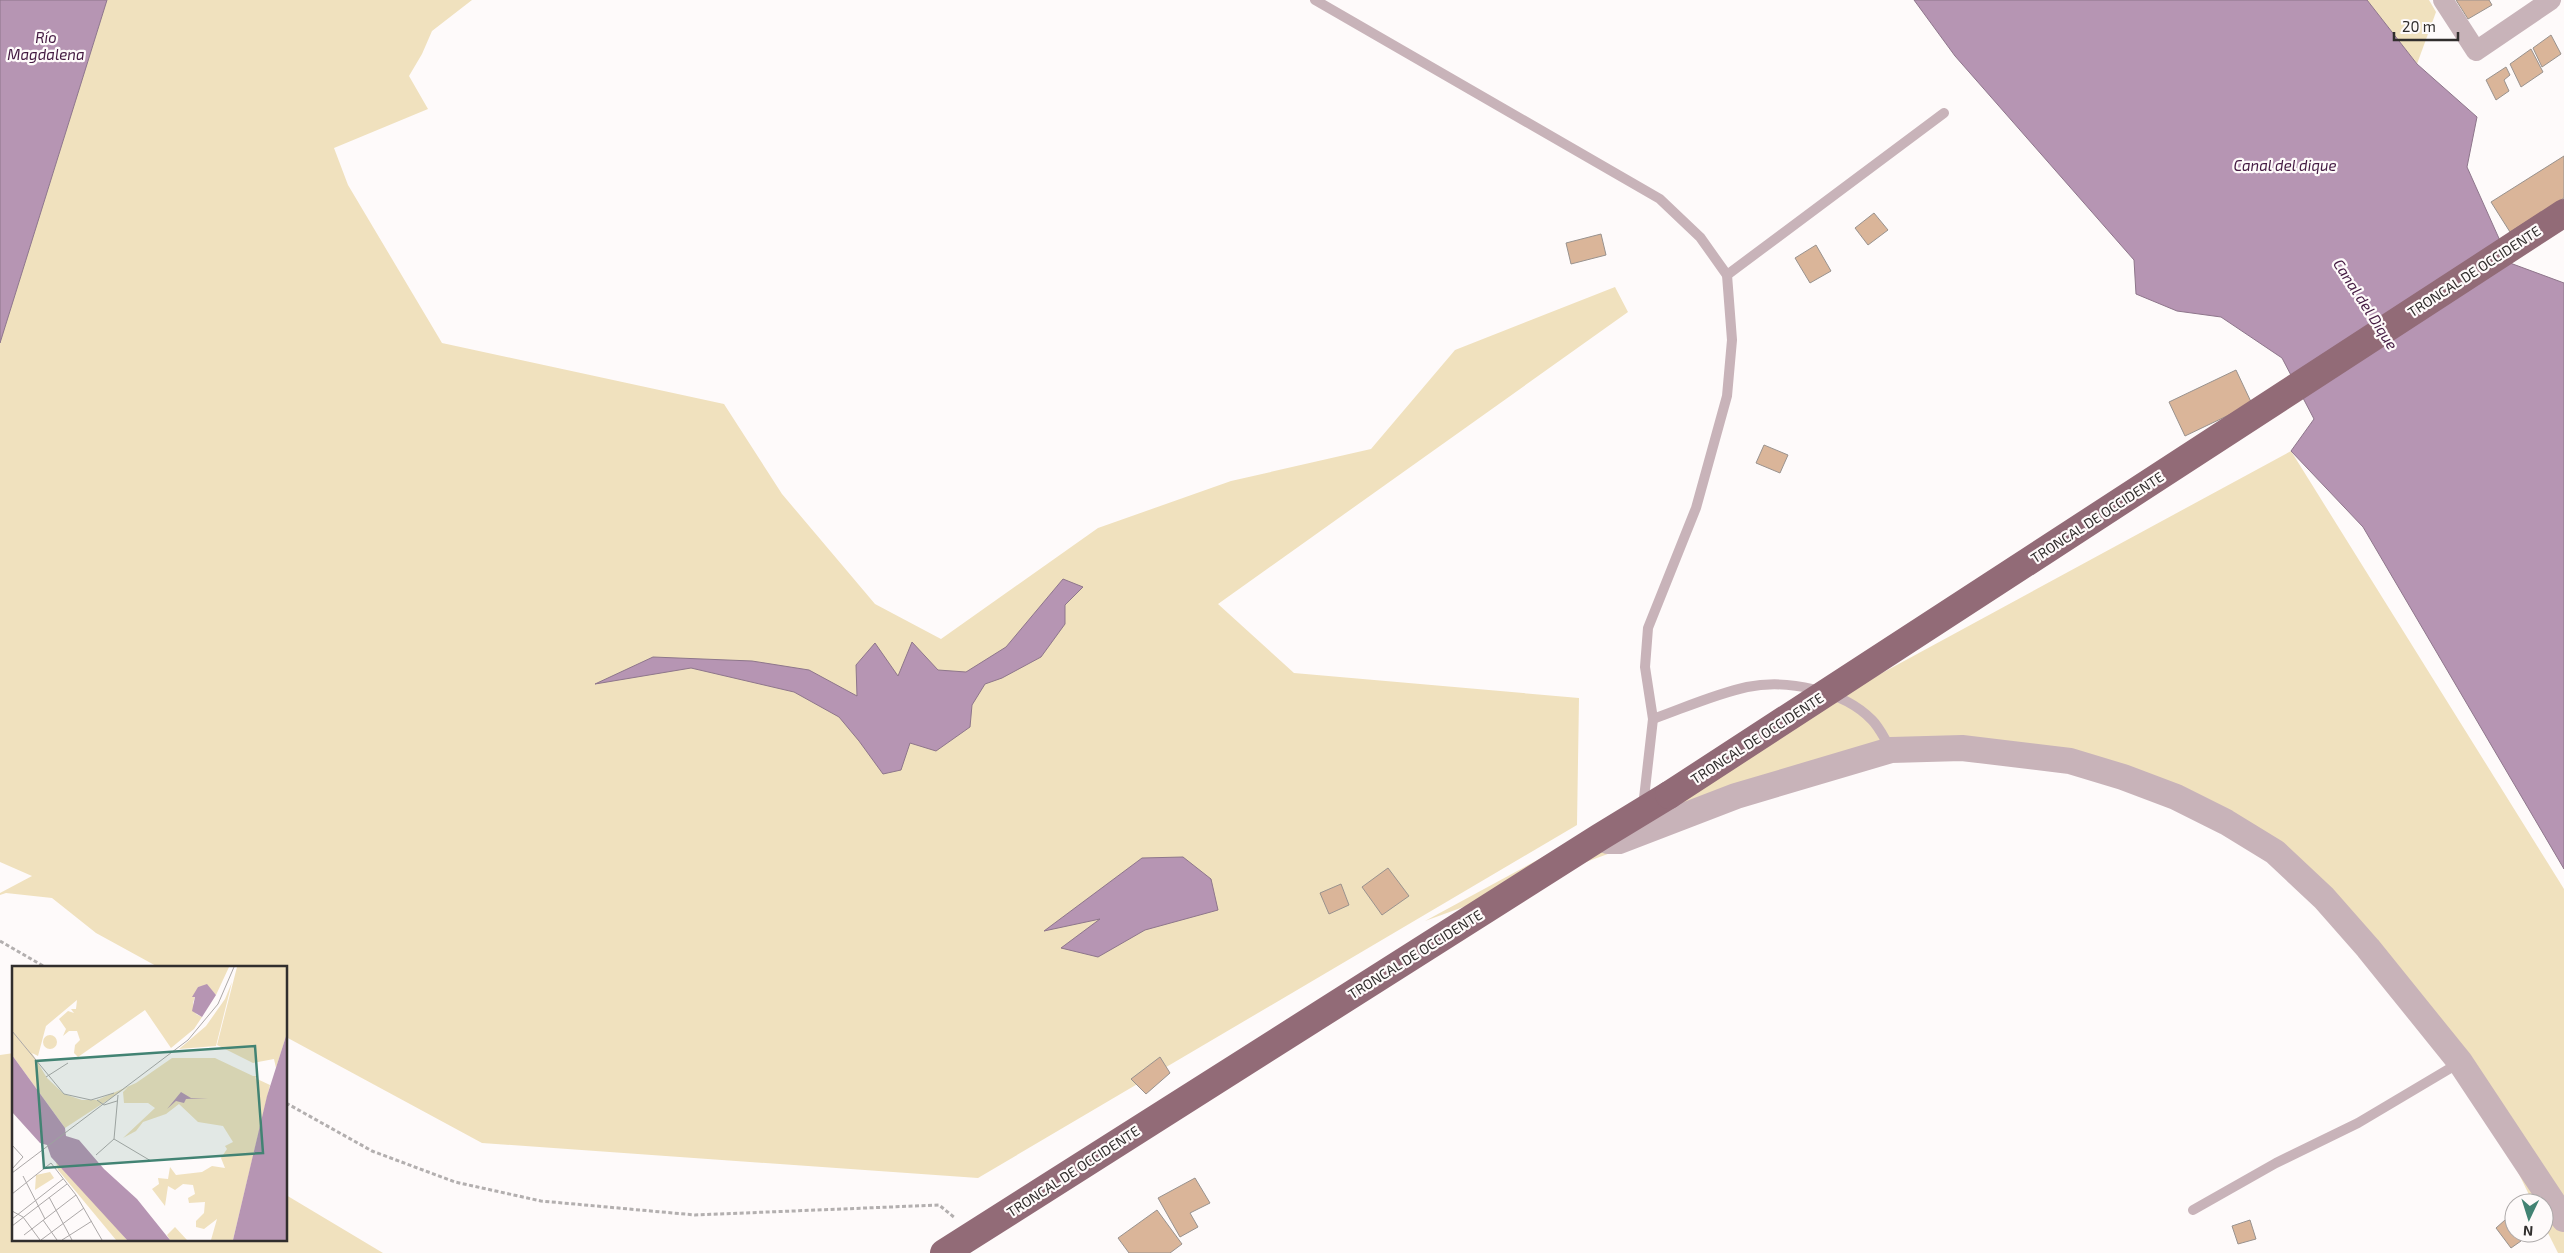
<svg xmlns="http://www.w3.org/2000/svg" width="2564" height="1253" viewBox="0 0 2564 1253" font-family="'Exo 2',sans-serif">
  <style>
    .green { fill: #f0e1be }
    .water { fill: #b695b3; stroke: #8e768b }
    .building { fill: #dab599; stroke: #99928e }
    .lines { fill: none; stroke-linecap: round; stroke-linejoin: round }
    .path { stroke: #b3afaf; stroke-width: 3; stroke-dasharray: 4 2.5; stroke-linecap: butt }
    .service { stroke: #c8b3b9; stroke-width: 10 }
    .minor { stroke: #c8b3b9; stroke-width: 20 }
    .tertiary { stroke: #c8b3b9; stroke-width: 26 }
    .trunk { stroke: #926b77; stroke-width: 28 }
    .trunk-bridge { stroke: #926b77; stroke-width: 28 }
    .labels { text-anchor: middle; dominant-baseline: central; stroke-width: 4.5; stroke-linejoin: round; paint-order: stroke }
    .street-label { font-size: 14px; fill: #312e2d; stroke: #fefafa }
    .water-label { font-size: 15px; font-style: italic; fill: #441a42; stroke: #fefafa }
    .inset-road { fill: none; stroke: #aca8a8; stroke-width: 1 }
    .view { fill: #428373; fill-opacity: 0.15; stroke: #428373; stroke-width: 2.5 }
    .inset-edge { fill: none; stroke: #312e2d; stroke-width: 2.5 }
  </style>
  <rect width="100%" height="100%" fill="#fefafa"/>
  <!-- green -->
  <g class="green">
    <path d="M107 0H472L432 31 422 54 409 76 428 109 334 148 348 185 442 343 724 404 782 494 875 604 941 639 1098 528 1231 481 1371 449 1455 350 1615 287 1628 312 1218 604 1294 673 1579 698 1577 825 978 1178 482 1143 286 1037V967H158L96 933 52 898 6 893 0 895V893L32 876 0 862V343Z"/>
    <path d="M2367 0H2429L2436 12 2417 64Z"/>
    <path d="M2291 451 2564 889V1253H2558L2544 1225V1203H2533L2460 1052 2275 852 2123 777 1891 750 1425 921Z"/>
    <path d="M14 1053V1239H286V1195L383 1253H0V1055Z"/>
  </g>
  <!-- water -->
  <g class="water">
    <path d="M0 0H107L0 343Z"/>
    <path d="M1914 0H2367L2417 64 2477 117 2467 167 2510 263 2564 283V869L2363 527 2291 451 2314 419 2282 358 2221 317 2177 311 2136 294 2134 260 1955 56Z"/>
    <path d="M1063 579 1083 587 1065 605V624L1041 657 1002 678 985 684 972 705 970 727 936 751 910 743 901 770 883 774 859 741 839 717 794 692 691 668 595 684 653 657 752 661 809 670 857 696 856 665 875 643 898 676 912 642 938 670 966 672 1006 647Z"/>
    <path d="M1183 857 1211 879 1218 910 1145 930 1098 957 1061 948 1100 919 1044 931 1142 858Z"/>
  </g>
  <!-- building -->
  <g class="building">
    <path d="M2456 0H2489L2492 5 2468 19Z"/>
    <path d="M2551 35 2561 54 2542 67 2533 48Z"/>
    <path d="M2531 49 2543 72 2521 87 2510 64Z"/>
    <path d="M2506 67 2510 75 2504 80 2509 91 2496 100 2486 80Z"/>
    <path d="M2564 156V198L2510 232 2491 202Z"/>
    <path d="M1874 213 1888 230 1868 245 1855 228Z"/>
    <path d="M1601 234 1606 255 1571 264 1566 243Z"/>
    <path d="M1816 245 1831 271 1810 283 1795 258Z"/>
    <path d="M2236 370 2252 404 2185 436 2169 402Z"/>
    <path d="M1764 445 1788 455 1780 473 1756 463Z"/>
    <path d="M1388 868 1409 896 1382 915 1362 887Z"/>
    <path d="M1341 884 1349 905 1329 914 1320 893Z"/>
    <path d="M1160 1057 1170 1073 1146 1094 1131 1079Z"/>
    <path d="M1195 1178 1210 1203 1190 1213 1198 1227 1180 1237 1158 1198Z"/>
    <path d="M1157 1210 1182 1244 1170 1253H1129L1118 1238Z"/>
    <path d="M2250 1220 2256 1239 2238 1244 2232 1226Z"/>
    <path d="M2505 1220 2521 1241 2511 1248 2496 1228Z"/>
  </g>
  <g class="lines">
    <!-- path -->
    <g class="path">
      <path d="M0 941 45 967"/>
      <path d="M286 1103 372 1151 455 1182 541 1201 695 1215 939 1205 955 1218"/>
    </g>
    <!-- service -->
    <g class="service">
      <path d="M1315 0 1660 199 1700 237 1727 275 1732 340 1727 396 1696 508 1648 628 1645 667 1653 719 1643 807"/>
      <path d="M1727 275 1944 113"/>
      <path d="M1653 719C1684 708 1715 694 1747 687 1787 679 1843 690 1872 720 1880 728 1885 740 1891 749"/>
      <path d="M2193 1210 2276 1163 2358 1123 2459 1063"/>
    </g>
    <!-- minor -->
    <path class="minor" d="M2443 0 2476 51 2551 0"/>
    <!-- tertiary -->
    <path class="tertiary" d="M1600 837 1608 841H1619L1736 796 1891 750 1962 748 2070 761 2123 777 2176 797 2226 822 2275 852 2324 898 2368 948 2460 1062 2564 1219"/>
    <!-- trunk -->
    <path class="trunk" d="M944 1253 1600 837 1669 795"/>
    <!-- trunk-bridge -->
    <path class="trunk-bridge" d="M1669 795 2564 213"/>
  </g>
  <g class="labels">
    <!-- street labels -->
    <g class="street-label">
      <text transform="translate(2474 271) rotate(-33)">TRONCAL DE OCCIDENTE</text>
      <text transform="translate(2097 517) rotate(-33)">TRONCAL DE OCCIDENTE</text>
      <text transform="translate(1757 738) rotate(-33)">TRONCAL DE OCCIDENTE</text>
      <text transform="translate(1415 954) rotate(-32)">TRONCAL DE OCCIDENTE</text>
      <text transform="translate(1073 1171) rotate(-33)">TRONCAL DE OCCIDENTE</text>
    </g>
    <!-- water labels -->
    <g class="water-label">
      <text x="46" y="37">Río<tspan x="46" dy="17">Magdalena</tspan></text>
      <text x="2285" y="165">Canal del dique</text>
      <text transform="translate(2366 304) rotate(57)">Canal del Dique</text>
    </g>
  </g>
  <!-- overview -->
  <g transform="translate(12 966)">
    <rect width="275" height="275" fill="#fefafa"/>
    <path d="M0 1H217L204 29 195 19 186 21 181 37 184 48 190 51 182 63 159 82 133 44 66 91 62 87 63 79 68 74 65 65H57L51 70 54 63 47 53 56 45 62 47 59 43H64L65 34 34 60 26 90 20 87 35 112 52 128 70 134H85L124 117 160 92H203L241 110H246L243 112 258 119 221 274H199L205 253 192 263 184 261V255L192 247 193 236 177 237 176 232 183 228 181 219 171 218 163 224 156 220 153 240 140 223 147 218 146 212 156 213 158 201 164 209 190 206 200 200 213 202 209 192 215 183 213 180 221 176 211 160 186 156 167 138 154 148 131 156 124 165 111 172 143 142 136 137H112L111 126 116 121 53 162 0 89ZM225 1H275V67L264 102 262 93 241 97 205 79ZM220 16 204 80 167 83 194 60 213 33ZM31 76a7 7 0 1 1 14 0a7 7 0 1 1-14 0ZM44 196 96 252 115 274H104L46 204ZM38 206 42 212 23 224 24 209ZM163 261 175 274H158L155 269Z" fill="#f0e1be"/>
    <path d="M195 18 204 29 190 51 180 45 183 31H180L186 21ZM275 67V274H221L255 130ZM0 89 53 162 54 170 67 174 92 203 125 233 158 274H115L39 191 35 179 28 177 0 146ZM169 126 179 132H196L174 133 172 137 164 135 155 143Z" fill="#b695b3"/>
    <path class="inset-road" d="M0 65 52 128 79 134 102 127M34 111 56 97M106 129 102 173 139 195M85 134 92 139 105 135M0 179 11 191 0 203M84 189 102 173M0 207 176 74 206 38 222 1M11 210 33 253M0 228 39 197 64 229 90 274M37 231 60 274M0 245 11 251 28 274M0 253 51 213M31 254 45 274M0 260 55 218M12 269 64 229M29 274 72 242M50 274 80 255"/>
    <path class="view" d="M243 80 251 187 32 202 24 95Z"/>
    <rect width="275" height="275" class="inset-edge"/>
  </g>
  <!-- north arrow -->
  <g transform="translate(2529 1218) rotate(184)"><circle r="24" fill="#fefafa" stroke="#aca8a8"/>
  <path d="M0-4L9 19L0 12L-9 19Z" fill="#428373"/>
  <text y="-8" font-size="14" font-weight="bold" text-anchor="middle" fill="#312e2d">N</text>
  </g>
  <!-- scale -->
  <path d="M2394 32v8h64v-8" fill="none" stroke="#312e2d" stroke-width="2.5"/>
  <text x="2402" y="32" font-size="15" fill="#312e2d" stroke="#fefafa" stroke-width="4" paint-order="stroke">20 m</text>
</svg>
